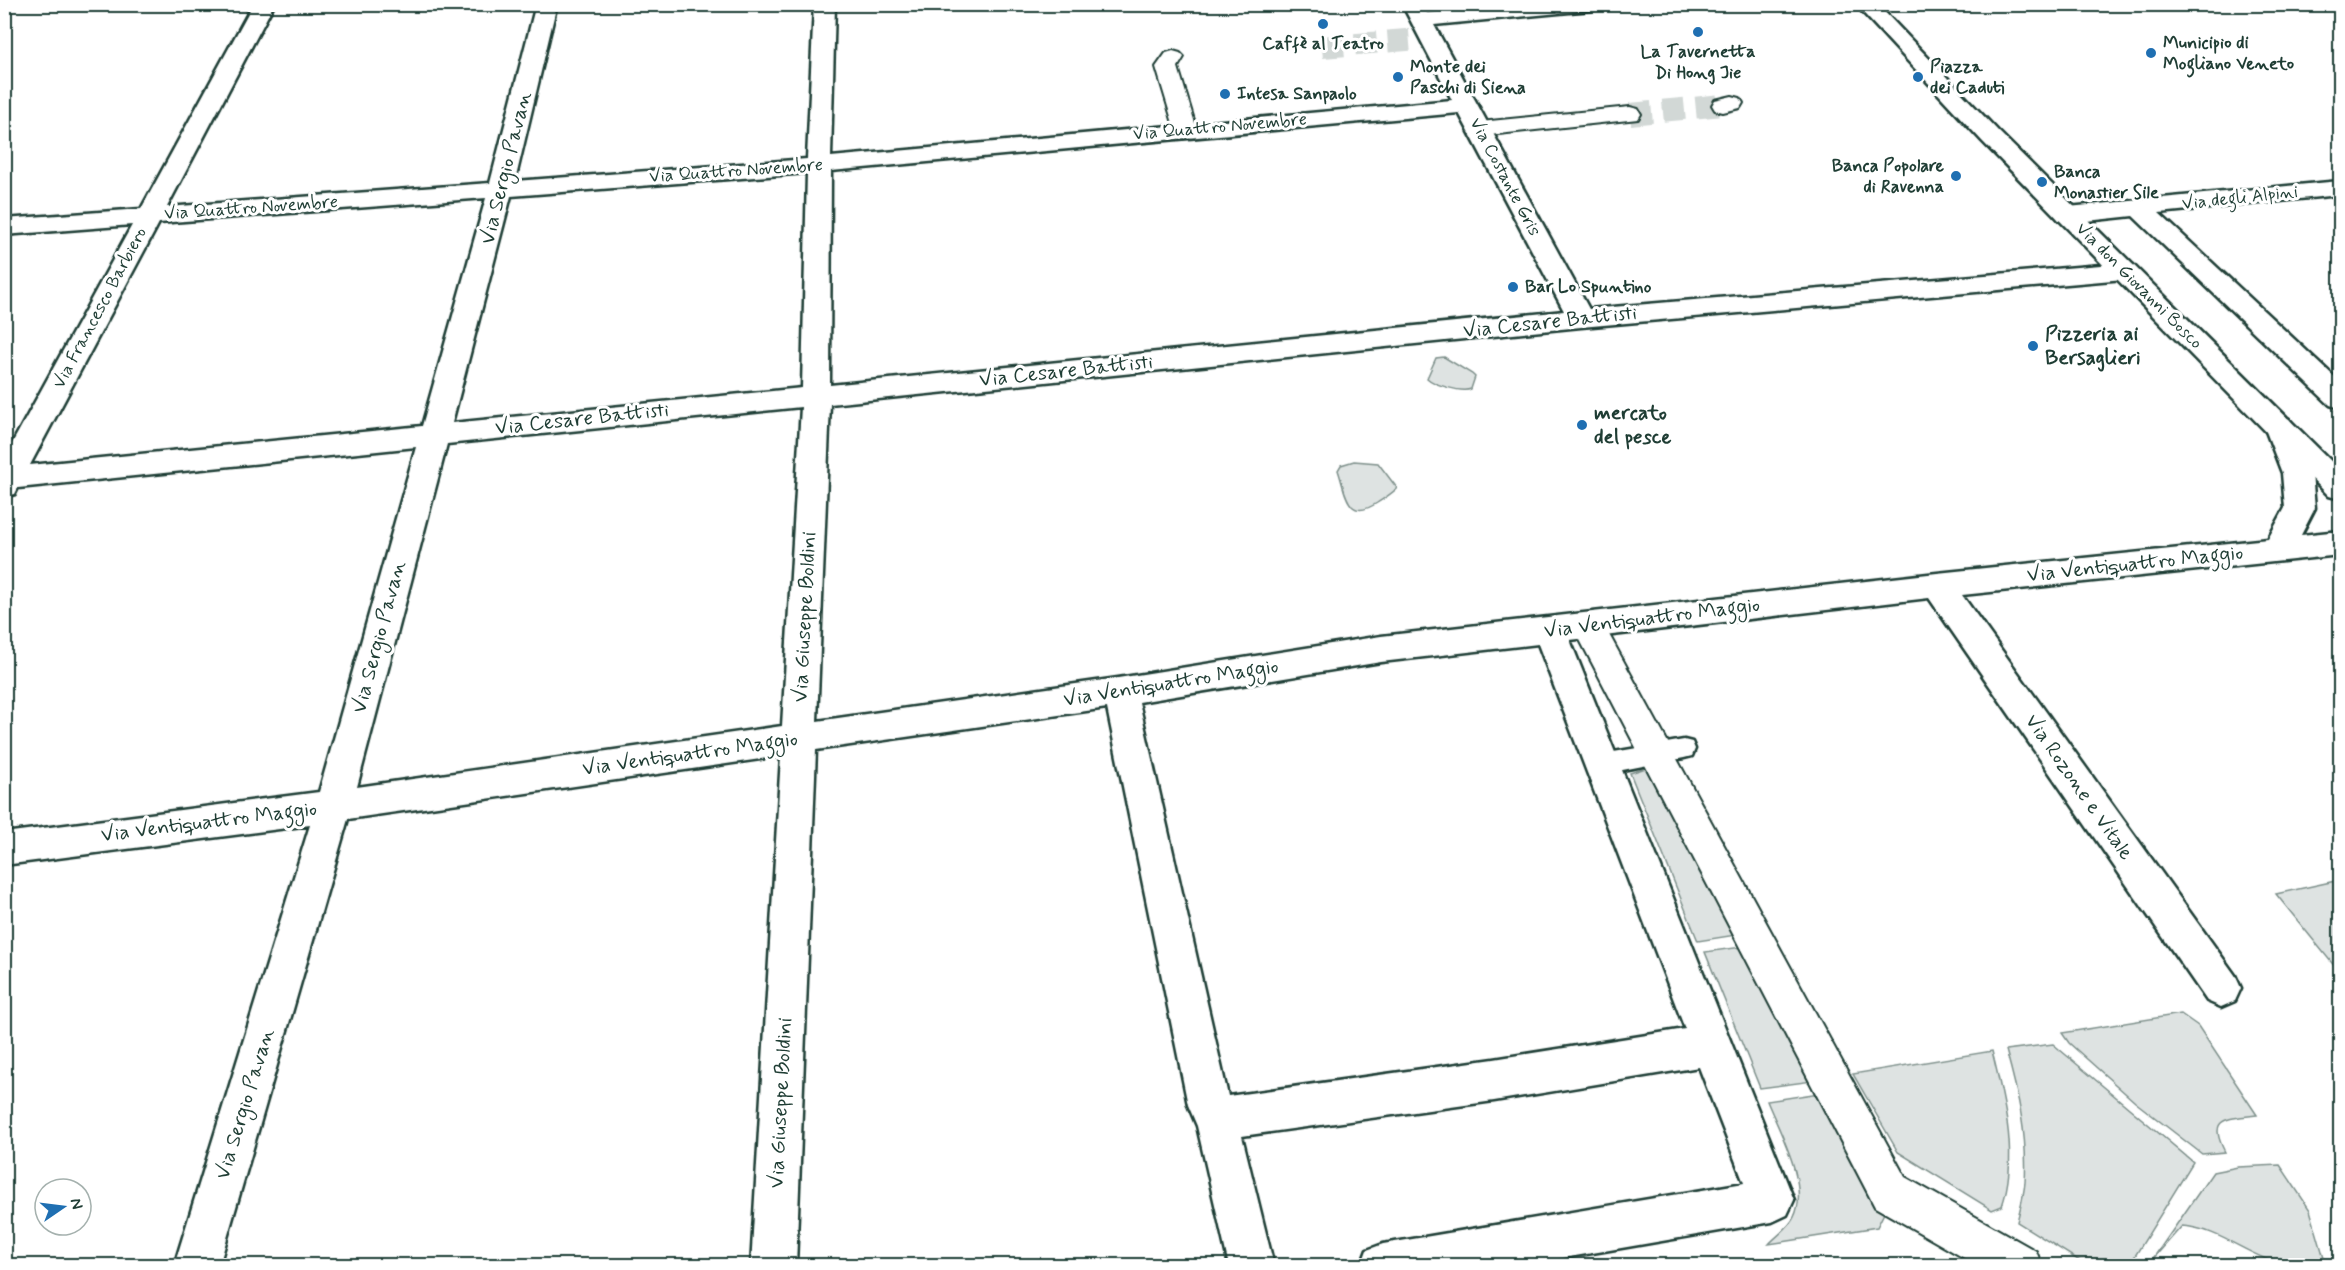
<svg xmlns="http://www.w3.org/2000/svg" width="2345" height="1270" viewBox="0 0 2345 1270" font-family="Mynerve,sans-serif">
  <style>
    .green { fill: #dee3e2; stroke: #7e908b; stroke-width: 1.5 }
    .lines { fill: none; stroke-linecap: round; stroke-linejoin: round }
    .pedestrian-tunnel { stroke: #d2d8d6; stroke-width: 22; stroke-dasharray: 22 11; stroke-linecap: butt }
    .service-casing { stroke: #1f3d34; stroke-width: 5 }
    .pedestrian-casing { stroke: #1f3d34; stroke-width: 4 }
    .minor-casing { stroke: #1f3d34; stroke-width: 5 }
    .tertiary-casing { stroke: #1f3d34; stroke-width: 5 }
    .service { fill: #fff; fill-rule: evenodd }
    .pedestrian { fill: #fff; fill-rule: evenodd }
    .minor { fill: #fff; fill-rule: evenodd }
    .tertiary { fill: #fff; fill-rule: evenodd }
    .poi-dot { fill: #1f6fb2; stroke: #fff; stroke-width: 2 }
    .labels { text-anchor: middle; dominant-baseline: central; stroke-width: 6; stroke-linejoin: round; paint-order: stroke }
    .far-poi-label { font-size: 18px; font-weight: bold; fill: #1f3d34; stroke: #fff; text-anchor: start }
    .far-street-label { font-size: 18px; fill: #1f3d34; stroke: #fff }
    .street-label { font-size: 21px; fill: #1f3d34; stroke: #fff }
    .poi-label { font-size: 21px; font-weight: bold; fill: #1f3d34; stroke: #fff; text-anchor: start }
  </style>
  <rect width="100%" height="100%" fill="#fff"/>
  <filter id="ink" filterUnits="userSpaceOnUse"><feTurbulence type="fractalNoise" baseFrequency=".0167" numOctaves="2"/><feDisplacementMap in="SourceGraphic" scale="12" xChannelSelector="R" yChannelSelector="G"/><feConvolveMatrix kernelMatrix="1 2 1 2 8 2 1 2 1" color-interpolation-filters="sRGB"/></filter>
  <g filter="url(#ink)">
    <!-- green -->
    <g class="green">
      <path d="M1444 357 1472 374 1475 377 1471 389C1462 393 1434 385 1427 378L1436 358Z"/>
      <path d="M1354 461 1378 463 1397 488C1392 494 1384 498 1377 503 1347 523 1346 493 1338 470L1341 465Z"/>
      <path d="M1646 768 1736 935 1698 941 1630 773Z"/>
      <path d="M2340 880V973L2276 894Z"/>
      <path d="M1742 947 1813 1081 1760 1088 1705 952Z"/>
      <path d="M2181 1014 2198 1026 2257 1115C2228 1119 2206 1116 2225 1152L2202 1154 2135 1102 2069 1043 2062 1033Z"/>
      <path d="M2053 1044 2193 1162 2132 1261 2126 1265H2086L2017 1222C2020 1209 2024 1195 2025 1182 2028 1136 2018 1093 2006 1050Z"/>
      <path d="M1992 1051C2004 1101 2019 1156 2002 1206L1992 1210 1898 1152 1853 1074Z"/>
      <path d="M1819 1093 1884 1213 1877 1227 1769 1244C1776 1236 1790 1227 1794 1217 1810 1185 1779 1131 1767 1101Z"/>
      <path d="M2280 1165 2310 1210 2326 1265C2313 1266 2296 1268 2284 1265 2249 1257 2219 1228 2182 1226L2152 1260 2213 1172 2238 1167Z"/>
    </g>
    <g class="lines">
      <!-- pedestrian-tunnel -->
      <g class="pedestrian-tunnel">
        <path d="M1322 47 1431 38"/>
        <path d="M1630 114 1723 105"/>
      </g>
      <!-- service casing -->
      <g class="service-casing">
        <path id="service" d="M1684 740 1692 742 1695 749 1692 756 1684 758 1602 774 1594 771 1591 764 1594 757 1602 754Z"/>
      </g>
      <!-- pedestrian casing -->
      <g class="pedestrian-casing">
        <g id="pedestrian">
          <path d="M1173 51 1180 53 1184 57 1178 67 1197 130 1194 135 1186 137 1178 135 1175 130 1156 67 1166 53Z"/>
          <path d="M1732 96 1740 98 1743 103 1740 108 1723 112 1715 110 1712 105 1715 100Z"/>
          <path d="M1630 107 1638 109 1641 114 1638 119 1480 136 1472 134 1469 129 1472 124 1480 122Z"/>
          <path d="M1595 626 1606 629 1905 1177 2036 1251 2042 1266H1978L1875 1207 1579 638 1584 629Z"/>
        </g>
      </g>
      <!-- minor casing -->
      <g class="minor-casing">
        <g id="minor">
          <path d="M253 4H274L167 207 490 183 536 4H557L515 181 807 159 814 4H835L831 157 1452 100 1402 4H1423L1427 13 1518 4H1601L1598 8 1591 10 1434 25 1589 309 2124 263 2133 265 2137 271 2133 277 2124 279 1581 327 830 404 817 721 1118 678 1381 636 1937 573 2268 539 2285 508 2282 473 2264 426 2269 419 2279 416 2289 419 2294 426 2312 473 2315 508 2301 535 2340 531V555L1962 595 2235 975 2241 988 2235 1001 2221 1007 2207 1001 1929 598 1570 640 1794 1200 1787 1215 1772 1222 1517 1266H1361L1367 1250 1383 1244 1744 1183 1699 1067 1494 1101 1242 1136 1274 1266H1229L1197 1126 1188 1105 1107 708 816 750 796 1266H751L781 756 348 819 219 1266H174L310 825 4 865V833L319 792 416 447 18 488 15 494 4 497V458L132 225 4 235V219L141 209ZM1459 113 1564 311 830 385 831 171ZM807 173 802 388 452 423 511 196ZM486 198 422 426 30 465 159 223ZM801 407 782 726 357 787 447 444ZM1538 644 1685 1029 1494 1059 1228 1096 1139 702 1381 662Z"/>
          <path d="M2340 181V195L2159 213 2340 382V408L2330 405 2133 216 2068 223 2059 220 2055 215 2059 210 2068 207Z"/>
        </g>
      </g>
      <!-- tertiary casing -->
      <g class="tertiary-casing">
        <path id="tertiary" d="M1855 4H1877L1998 131 2340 470V499L2329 496 1982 141Z"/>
      </g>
      <!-- service -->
      <use href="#service" class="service"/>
      <!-- pedestrian -->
      <use href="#pedestrian" class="pedestrian"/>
      <!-- minor -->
      <use href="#minor" class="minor"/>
      <!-- tertiary -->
      <use href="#tertiary" class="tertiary"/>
    </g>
  </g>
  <!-- markers -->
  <g class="poi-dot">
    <circle cx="1323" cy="24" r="6"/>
    <circle cx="1698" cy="32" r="6"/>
    <circle cx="2151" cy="53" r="6"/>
    <circle cx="1398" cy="77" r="6"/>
    <circle cx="1918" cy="77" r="6"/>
    <circle cx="1225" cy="94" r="6"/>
    <circle cx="1956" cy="176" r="6"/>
    <circle cx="2042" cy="182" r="6"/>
    <circle cx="1513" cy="287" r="6"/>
    <circle cx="2033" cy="346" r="6"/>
    <circle cx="1582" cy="425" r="6"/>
  </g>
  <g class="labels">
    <!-- far-poi labels -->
    <g class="far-poi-label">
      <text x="2163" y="43">Municipio di<tspan x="2163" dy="21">Mogliano Veneto</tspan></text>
      <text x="1323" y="44" text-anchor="middle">Caffè al Teatro</text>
      <text x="1698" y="52" text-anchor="middle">La Tavernetta<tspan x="1698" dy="21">Di Hong Jie</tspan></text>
      <text x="1410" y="67">Monte dei<tspan x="1410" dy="21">Paschi di Siena</tspan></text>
      <text x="1930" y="67">Piazza<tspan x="1930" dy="21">dei Caduti</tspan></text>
      <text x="1237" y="94">Intesa Sanpaolo</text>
      <text x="1944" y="166" text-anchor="end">Banca Popolare<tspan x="1944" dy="21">di Ravenna</tspan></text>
      <text x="2054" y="172">Banca<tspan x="2054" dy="21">Monastier Sile</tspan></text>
      <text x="1525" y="287">Bar Lo Spuntino</text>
    </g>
    <!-- far-street labels -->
    <g class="far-street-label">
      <text transform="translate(1220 127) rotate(-5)">Via Quattro Novembre</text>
      <text transform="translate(736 171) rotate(-4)">Via Quattro Novembre</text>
      <text transform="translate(1505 177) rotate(62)">Via Costante Gris</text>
      <text transform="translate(2240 198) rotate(-6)">Via degli Alpini</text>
      <text transform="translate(251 208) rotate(-4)">Via Quattro Novembre</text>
      <text transform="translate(2139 286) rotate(45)">Via don Giovanni Bosco</text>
      <text transform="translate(100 308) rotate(-62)">Via Francesco Barbiero</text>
    </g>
    <!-- street labels -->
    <g class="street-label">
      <text transform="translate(506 168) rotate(-76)">Via Sergio Pavan</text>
      <text transform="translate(1550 322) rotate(-6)">Via Cesare Battisti</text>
      <text transform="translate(1066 371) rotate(-6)">Via Cesare Battisti</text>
      <text transform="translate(582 419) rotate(-6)">Via Cesare Battisti</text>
      <text transform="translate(2135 564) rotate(-6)">Via Ventiquattro Maggio</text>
      <text transform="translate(805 617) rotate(-87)">Via Giuseppe Boldini</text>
      <text transform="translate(1652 618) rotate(-7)">Via Ventiquattro Maggio</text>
      <text transform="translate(379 637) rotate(-75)">Via Sergio Pavan</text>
      <text transform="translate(1171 683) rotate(-9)">Via Ventiquattro Maggio</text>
      <text transform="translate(690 754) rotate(-8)">Via Ventiquattro Maggio</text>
      <text transform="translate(2079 787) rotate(55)">Via Rozone e Vitale</text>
      <text transform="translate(209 822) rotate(-7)">Via Ventiquattro Maggio</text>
      <text transform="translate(781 1103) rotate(-87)">Via Giuseppe Boldini</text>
      <text transform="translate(245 1104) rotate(-73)">Via Sergio Pavan</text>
    </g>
    <!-- poi labels -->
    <g class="poi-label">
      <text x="2045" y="334">Pizzeria ai<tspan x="2045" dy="24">Bersaglieri</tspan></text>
      <text x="1594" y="413">mercato<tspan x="1594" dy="24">del pesce</tspan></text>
    </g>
  </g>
  <!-- margin -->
  <rect width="2345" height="1270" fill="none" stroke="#fff" stroke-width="24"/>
  <rect x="12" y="12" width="2321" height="1246" fill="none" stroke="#1f3d34" stroke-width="2" filter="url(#ink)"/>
  <!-- north arrow -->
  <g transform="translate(63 1207) rotate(76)"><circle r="28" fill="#ffffff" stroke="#a5b1ae" stroke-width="1.5"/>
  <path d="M0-4.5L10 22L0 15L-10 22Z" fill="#1f6fb2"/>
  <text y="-9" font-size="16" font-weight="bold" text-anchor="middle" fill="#1f3d34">N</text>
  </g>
</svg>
